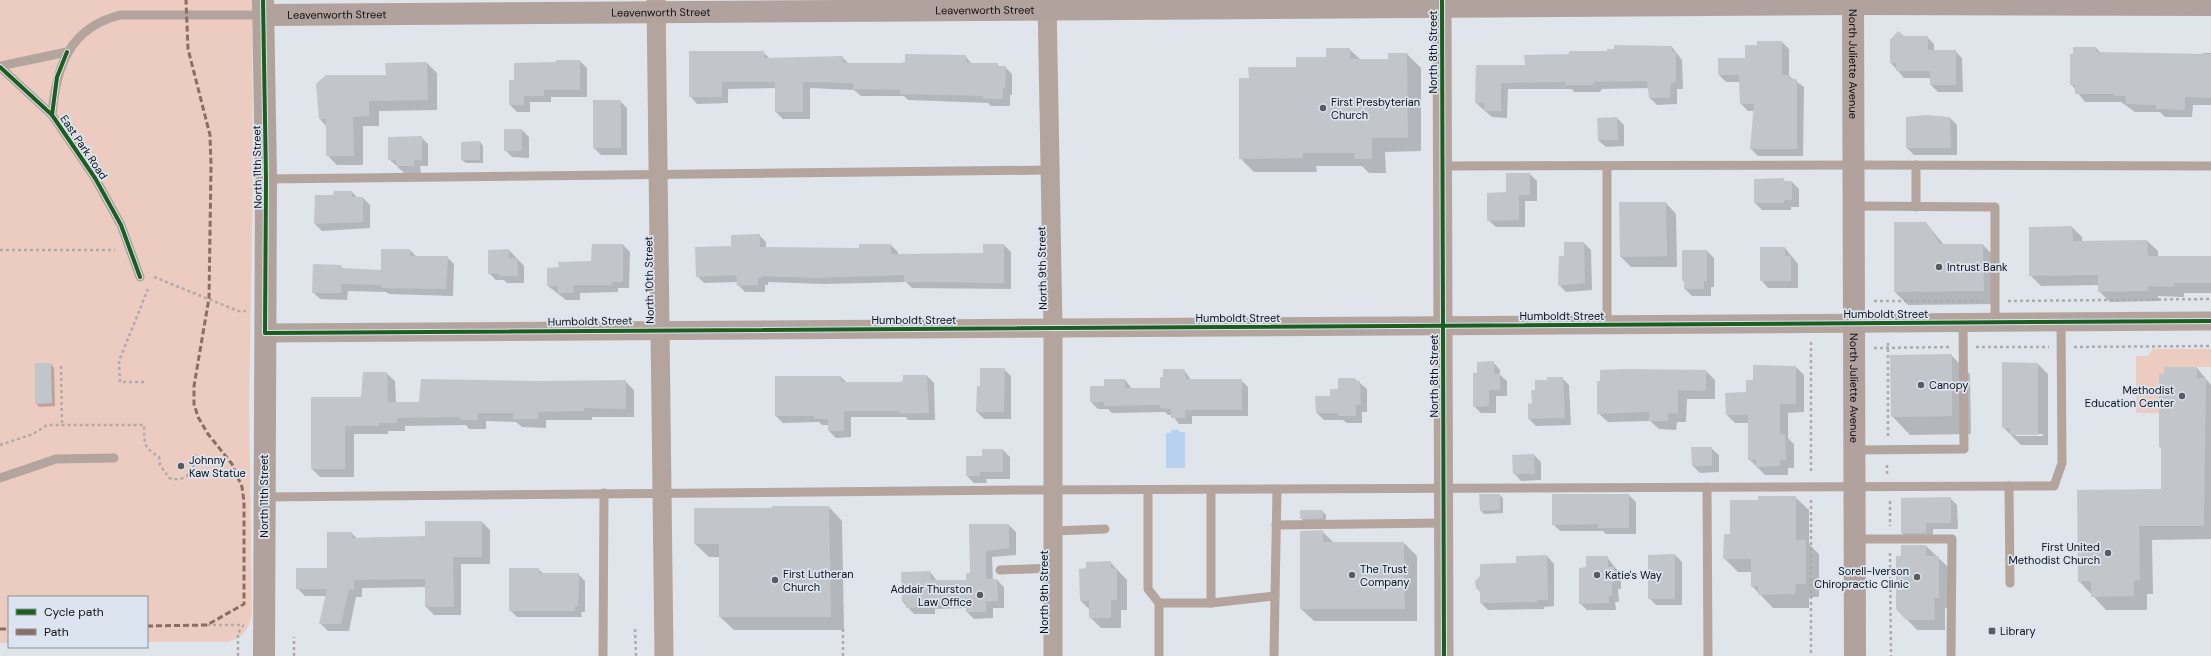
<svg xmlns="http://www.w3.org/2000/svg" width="2211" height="656" viewBox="0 0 2211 656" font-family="'DM Sans',sans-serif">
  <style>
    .green { fill: #eccbc0 }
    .water { fill: #b8d1ef }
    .shadow { fill: #0003; fill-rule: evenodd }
    .building { fill: #c2c5c9 }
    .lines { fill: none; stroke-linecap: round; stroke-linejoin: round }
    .path { stroke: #b1aaaa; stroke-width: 2.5; stroke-dasharray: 3 3; stroke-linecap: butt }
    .lane { stroke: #b4a49e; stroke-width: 9 }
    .street { stroke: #b4a49e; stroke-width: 19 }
    .secondary { stroke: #b2a29d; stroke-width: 22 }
    .quiet { stroke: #8d6e63; stroke-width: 3; stroke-dasharray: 6 3; stroke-linecap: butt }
    .cycleway-casing { stroke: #dce4ef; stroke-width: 6 }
    .cycleway { stroke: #1b5e20; stroke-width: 4 }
    .poi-dot { fill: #585b60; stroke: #dce4ef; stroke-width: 1.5 }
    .labels { text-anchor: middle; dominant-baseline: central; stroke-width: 3.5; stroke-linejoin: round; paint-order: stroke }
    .street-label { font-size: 11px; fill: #0f1115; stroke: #dce4ef }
    .poi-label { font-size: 11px; fill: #0f1115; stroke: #dce4ef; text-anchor: start }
  </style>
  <rect width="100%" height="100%" fill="#e0e5eb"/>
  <!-- green -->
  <g class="green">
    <path d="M0 0H252L253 177 249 401 252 614C248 630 244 638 227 642H147V597H9V643H0Z"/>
    <path d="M2153 349H2211V367H2164V374H2159V413H2136V356H2148Z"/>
  </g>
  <!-- water -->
  <path class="water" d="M1171 430H1179V432H1185V468H1166V433H1171Z"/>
  <!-- shadow -->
  <g class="shadow">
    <path d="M1903 37H1927L1934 44V51H1955L1962 58 1963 92H1938L1931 85V78H1904L1891 63Z"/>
    <path d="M1782 42 1789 49V76L1804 87 1803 156H1758L1751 149 1755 111H1748L1741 104 1740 82H1726L1719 75 1746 59 1758 46Z"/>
    <path d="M1672 47 1682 60 1683 89H1677V104L1657 105 1650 98 1648 88 1602 89 1600 92H1574L1572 89H1508L1507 118 1492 117 1476 103 1477 66H1526L1570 55Z"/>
    <path d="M2096 48 2101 53 2203 55V53H2211V105H2193L2192 117H2165L2160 112H2135L2121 102H2085L2071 84Z"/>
    <path d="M1349 49 1361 60H1389L1407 54 1421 68V151L1385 152 1386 173H1369L1362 166H1316L1317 172H1254L1240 158 1250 79 1297 68Z"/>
    <path d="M763 52 770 59 842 57 849 64H900L965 56 972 64H997L1000 67H1005L1012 74V95H1010V106H991L988 103 908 100 904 96H861L854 90 810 88V119H783L776 112V88L728 89V103L697 104 690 96Z"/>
    <path d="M580 61 587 68V97H551V102H530V112H517L510 105 515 81 557 63Z"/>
    <path d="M427 63 437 73V110L379 111V126H363V165H337L327 155V127L320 119 317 84 387 76Z"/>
    <path d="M620 101 627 108V155H601L594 148Z"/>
    <path d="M1617 118 1624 125V146L1606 147 1598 140Z"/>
    <path d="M1907 118H1950L1957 125V155H1914L1907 148Z"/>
    <path d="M522 130 529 137V158L512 157 505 150Z"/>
    <path d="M421 137 428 144V166H420L421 173H404L389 159Z"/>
    <path d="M480 142 483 146V163H466L462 160Z"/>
    <path d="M1530 174 1537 181V201H1525V227H1496L1488 220 1507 193Z"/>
    <path d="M1783 179 1786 182H1792L1799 189V207H1791V210H1762L1755 203Z"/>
    <path d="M352 192 358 198H363L370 205V228L322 231 315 224 334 196Z"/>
    <path d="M1666 203 1676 214 1677 267H1631L1621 257Z"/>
    <path d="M1926 223 1944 245H1983L1996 258 1997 304 1908 305 1895 292Z"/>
    <path d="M2072 227 2082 237V241H2147L2158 251V257H2211V293H2184V297L2158 296V301L2110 302 2099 291V285L2041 286 2030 275Z"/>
    <path d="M759 235 766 242V248L860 249 891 245 898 252V255L984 254 1004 245 1011 252V289L912 288 906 282 823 284 768 282V285H765V292H745L738 285 737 282 704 283 697 276 732 247Z"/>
    <path d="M1584 243 1591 250 1592 290 1566 292 1559 285 1565 257Z"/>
    <path d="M623 245 630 252 629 288H618V292L580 293V300H566L548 286Z"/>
    <path d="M1785 248 1798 264V288H1768L1761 280Z"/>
    <path d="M410 250 417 257H447L454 264 453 296 389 294 386 292 348 291 347 300 320 299 313 292 341 266 344 270 382 271Z"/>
    <path d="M509 250 524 266V283H507L504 280H496L489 273Z"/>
    <path d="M1707 251 1714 258V287H1711V296H1692L1685 289V282L1683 280Z"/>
    <path d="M1951 355 1970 374 1971 434 1910 435 1892 416Z"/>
    <path d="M1493 362 1500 370V375L1507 381V396H1496V413H1481L1474 406 1478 374Z"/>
    <path d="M51 364 54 368 55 406 39 407 36 403Z"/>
    <path d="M2038 364 2048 374V445H2021L2003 427ZM2014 434H2043V436H2016Z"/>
    <path d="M1796 367 1804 375V412L1788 413V438L1794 444V468H1788V475H1765L1749 459V423H1735L1727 415 1747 393 1754 382Z"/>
    <path d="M2197 368 2211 385V539L2152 540 2153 594H2147V610H2106L2079 581 2162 490V449L2160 447 2165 375Z"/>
    <path d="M1004 369 1011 376V419H984L977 412 978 387H981Z"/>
    <path d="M1184 370 1191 380H1241L1248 387V416H1192V424H1179L1172 415H1168L1165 412 1112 413 1108 409H1098L1091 402 1105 387 1125 380 1132 389H1161L1164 378Z"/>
    <path d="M1601 371H1706L1715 380V399H1687L1686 422H1677L1676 430 1659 429 1650 421 1608 422 1598 413Z"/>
    <path d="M386 373 395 381 396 403H420L539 382 625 381 634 390V417H592V420H546V428L522 427 516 422 486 421V429H469L466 425 405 426V431H388V434H354V477H320L312 469 362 398Z"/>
    <path d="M904 376H927L934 383 935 420H908L906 417H851V437L836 438 829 431V425H822L819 422 783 423 776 416V377H841L847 383H900L904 381Z"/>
    <path d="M1562 378 1569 385 1571 425 1536 426 1529 419 1533 405 1548 381Z"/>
    <path d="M1355 379 1367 389V412H1362V423H1347L1343 420H1324L1317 413 1331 397Z"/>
    <path d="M1692 448H1711L1719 455V472L1700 473 1693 466Z"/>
    <path d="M1003 450 1010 457V479H986L987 483H974L967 476 983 457Z"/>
    <path d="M1534 455 1541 462V480L1521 481 1514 473Z"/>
    <path d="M1500 495 1503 498V513L1484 514 1480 510Z"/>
    <path d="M1553 495H1629L1636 502V534H1606L1603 531H1560L1553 524Z"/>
    <path d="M1795 497 1809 510V544L1819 554V597H1809V608H1773L1752 586V572H1738L1724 558 1731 535 1759 501Z"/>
    <path d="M1950 498 1957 505 1958 529H1933V540H1909L1902 533Z"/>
    <path d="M829 507 842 521 844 630H734L720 617V557H709L695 544V509Z"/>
    <path d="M1322 511 1326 515V521L1304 522 1301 518Z"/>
    <path d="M482 522 490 530V564H461V615H434L426 607V587L362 588V597H356L349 631H328L321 624 326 596H305L297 588 328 569 351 533 357 538 426 537Z"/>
    <path d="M970 525H1009L1016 532V555L992 557 993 580H997L1004 587V608H993V618L974 619 967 612V608L935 609V614H914L903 602 930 572 937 581H967L971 574Z"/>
    <path d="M1322 531 1334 543H1404L1417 556V621H1314L1301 609Z"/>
    <path d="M1926 546 1949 568V608H1945V630H1917L1897 609 1902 557Z"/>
    <path d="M1675 555 1682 562V605H1656L1649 598V556Z"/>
    <path d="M1547 556 1554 564V606L1544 607V609L1488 610 1481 603 1517 564Z"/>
    <path d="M1607 557 1621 575V589H1618L1619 602H1615L1616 610H1587L1580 603Z"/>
    <path d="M1110 562 1127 580V610H1121V628H1101L1090 617V610L1080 600Z"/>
    <path d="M538 569 544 574H578L585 581V612H581L582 617H517L510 610Z"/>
  </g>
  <!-- building -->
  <g class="building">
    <path d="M1898 31 1904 36H1928V50H1956V85H1930V71H1896V63H1890V40Z"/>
    <path d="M1757 41H1782V75H1790V79H1797V149H1750L1754 104H1740L1739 75H1718V58H1745V45H1757Z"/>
    <path d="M1614 45 1672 46V52L1676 51V82L1671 83 1670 98H1649L1647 81 1595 82 1592 85H1566V82L1501 83V111H1484V103H1475L1476 65H1525L1524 55 1569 54V51H1607V49H1614Z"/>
    <path d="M2073 47H2096V52L2211 54V98L2185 97V110L2156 109V105L2126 104 2125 96H2114V94H2075V85H2070V54H2073Z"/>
    <path d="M1326 48H1350V59H1388V53H1407L1408 138H1372V159H1354L1355 153H1303V158L1239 159V78H1249L1248 67H1296V57H1326Z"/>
    <path d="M689 51H764V58L843 56V63H900L905 62V54L966 55V62L970 63H998L997 66H1006L1005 88H1003V99H983V96L900 94V90L853 89V83L803 82V112H775V82H722V97H689Z"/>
    <path d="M556 60H580V90H544V96H524V105H509V80H514V63L556 62Z"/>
    <path d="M427 62 428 100 369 101V116L353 117 354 156H326V119H319L316 84 326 75H386L385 63Z"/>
    <rect x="593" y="100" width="28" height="48"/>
    <path d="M1926 115 1950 117 1951 148H1906V117Z"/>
    <path d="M1617 117 1618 140H1598L1597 118Z"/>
    <rect x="504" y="129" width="18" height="22"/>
    <path d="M422 136V160H414V166H396V160H388V137Z"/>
    <path d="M480 141V160H461V142Z"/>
    <path d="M1506 173H1530V195H1519V220L1487 221V193L1506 192Z"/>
    <path d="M1784 178V181H1792V200H1784V203H1754V179Z"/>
    <path d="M334 191H352V197H363V222L314 224 315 195H333Z"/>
    <path d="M1619 202H1666L1667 256 1620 257Z"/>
    <path d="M1894 222H1926L1940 244H1983L1984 291 1894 292Z"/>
    <path d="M2072 226 2073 241 2147 240 2148 256H2211V283H2174V287L2148 286V291L2098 292V275L2029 276V227Z"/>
    <path d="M760 234V247L859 248V244H891V254L983 253V244H1004V283L904 282V275L815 278 761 276V278L758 279V285L737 286 736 275 696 277 695 247 731 246V235Z"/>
    <path d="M1564 242H1584L1585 283 1558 286 1559 256H1564Z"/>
    <path d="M592 244H623V282H612V285H574L573 293H558V286H547V268L559 267 558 262 591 261Z"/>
    <path d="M1760 247H1785V256H1791V281H1760Z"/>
    <path d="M381 249H410V256H448L446 289 381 288V285L341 284V293H312L313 264 341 265V268L381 270Z"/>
    <path d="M509 249V258H517L518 276H499V273L488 274V250Z"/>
    <path d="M1682 250H1707V281H1704V289H1684V281H1682Z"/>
    <path d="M1952 354V416L1891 417 1890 355Z"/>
    <path d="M1494 361V374L1500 373V390H1489V406L1473 407V373H1477V362Z"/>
    <path d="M2002 362 2038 363V435H2010V428H2002Z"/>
    <path d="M35 363H51L52 403 35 404Z"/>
    <path d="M1753 365 1796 366V404H1780V434H1785L1786 460H1780V466L1756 467V460H1748V415H1726L1725 393 1746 392V380H1753Z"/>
    <path d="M2164 367H2197V378H2206L2204 526H2139L2140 580 2134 581V596L2091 597V581L2078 582 2077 490 2161 489V447H2159V374H2164Z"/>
    <path d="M980 368H1005L1004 412H976L977 386H980Z"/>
    <path d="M1163 369H1184L1186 379H1242V410H1185V418H1171V409L1160 408V405L1104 406V402H1090V386H1104V379H1125V388H1160V377H1163Z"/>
    <path d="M1625 369 1706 370V391L1678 390V414L1668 413V421H1649V412L1597 414V381H1600V370Z"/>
    <path d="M363 372H387L388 402H419L421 379 539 381 626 380V409L584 408V411L538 412V419H513V413H478V420H460V417L397 418V423H379V426H345V469H311V397H361Z"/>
    <path d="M903 375H927L929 413 900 414V411H844V431H828V419H814V416H775V376H841V381L844 382H900L903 380Z"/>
    <path d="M1547 377H1563L1565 418 1528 419V403L1532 404 1531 390H1535V380H1547Z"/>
    <path d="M1338 378H1355V381H1360L1361 405H1356V416H1338V413H1316L1315 396H1330V389H1338Z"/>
    <path d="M1691 447H1712V466H1692Z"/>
    <path d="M982 449H1003V472H980V476H966V456H982Z"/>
    <path d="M1534 454 1535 474H1513L1512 455Z"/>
    <path d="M1479 494H1500V510L1480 511Z"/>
    <path d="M1552 494H1629V528H1598V524L1552 525Z"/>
    <path d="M1758 496H1796V540H1806V584H1796L1795 594 1758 595V586L1751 587V559H1723L1724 534H1730V500H1758Z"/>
    <path d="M1951 497V523H1926V533H1901V498Z"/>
    <path d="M772 506H829L831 617H719V544H694V508H772Z"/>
    <path d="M1300 510H1323V518L1300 519Z"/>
    <path d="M425 521H482V557H453L454 607H425V579L354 580V590L349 589 341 624H319L327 589H296V568H327V532H352V538L425 536Z"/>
    <path d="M969 524H1009V548L986 551V579H997L998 601H986V612H966V602H929V607L906 608V602H902L901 572 930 571 931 580H966V573H970Z"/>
    <path d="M1323 530V542H1404L1405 609H1300V531Z"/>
    <path d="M1901 545H1926V556H1939V598H1934L1935 620H1906L1896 609V556H1901Z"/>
    <path d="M1675 554V599H1648V555Z"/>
    <path d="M1547 555 1548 600H1537V602L1480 603V592L1476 588 1475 581 1480 576V564L1516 563V556Z"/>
    <path d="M1586 556H1608V567H1614L1615 582H1612V595H1609V603L1579 604V568L1586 567Z"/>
    <path d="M1111 561V568L1117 569V600H1111V618H1089V601H1080L1079 569 1086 568V562Z"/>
    <path d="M509 568H539V573H579L578 606H575V611H509Z"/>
  </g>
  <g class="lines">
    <!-- path -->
    <g class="path">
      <path d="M0 250H115"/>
      <path d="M154 277 238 311H246"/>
      <path d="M1874 301H1983"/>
      <path d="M2008 301 2211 299"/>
      <path d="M1811 342V473"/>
      <path d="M1976 347H2049"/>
      <path d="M2074 347 2211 346"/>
      <path d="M1874 348 1951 347"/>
      <path d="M61 366 62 426"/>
      <path d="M144 382H120L119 361 148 289"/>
      <path d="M1888 436V341"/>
      <path d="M0 445 33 434 47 425H144C145 444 142 446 159 457L160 465 169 478C187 483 195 471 195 454"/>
      <path d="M1887 474V463"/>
      <path d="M1811 500V656"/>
      <path d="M1890 501V526"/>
      <path d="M1890 553 1891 656"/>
      <path d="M207 625H244"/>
      <path d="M635 629 636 656"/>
      <path d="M238 656V633L243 626"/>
      <path d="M294 656V637"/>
      <path d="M843 656V628"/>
    </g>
    <!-- lane -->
    <g class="lane">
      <path d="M0 66 67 52"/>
      <path d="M0 67 52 115"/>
      <path d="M1442 166 1853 165 2211 166"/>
      <path d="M266 179 1049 170"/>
      <path d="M1854 206 1995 207V323"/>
      <path d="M1916 207V165"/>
      <path d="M140 277 121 225 95 178 52 115C56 67 69 28 120 15H263"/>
      <path d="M1607 325V166"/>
      <path d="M1854 450 1964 449 1963 323"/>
      <path d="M0 478 56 459 114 458"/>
      <path d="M2009 486 2010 583"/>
      <path d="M1707 487 1708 656"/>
      <path d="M1148 490V589L1159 603V656"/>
      <path d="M264 497 1027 490 2054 486 2062 463 2061 322"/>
      <path d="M1276 525 1443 523"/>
      <path d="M1053 531 1105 529"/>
      <path d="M1855 539H1952L1951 656"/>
      <path d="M1000 570 1053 568"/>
      <path d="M1275 596 1277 490"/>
      <path d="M1159 603H1211L1275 596 1274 656"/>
      <path d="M1211 603V490"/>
      <path d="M603 656 604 493"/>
    </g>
    <!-- street -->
    <g class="street">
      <path d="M656 0 664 656"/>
      <path d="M1047 0 1053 328V656"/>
      <path d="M1442 0 1444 656"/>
      <path d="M265 333 2211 321"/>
    </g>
    <!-- secondary -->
    <g class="secondary">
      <path id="s1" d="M1853 0 1855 656"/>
      <path d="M263 1 266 179 264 656"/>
      <path id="s2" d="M263 15 1853 4 2211 5"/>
    </g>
    <!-- quiet -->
    <g class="quiet">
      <path d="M147 626 207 625 244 604V502L242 487 232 464 208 434 198 417 194 404V386L209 298 211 166 210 135 188 49 186 0"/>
      <path d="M0 629H9"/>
    </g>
    <!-- cycleway casing -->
    <g class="cycleway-casing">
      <g id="cycleway">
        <path d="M263 0 266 179 265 333 2211 321"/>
        <path d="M1442 0 1444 656"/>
        <path d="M67 52 57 77 52 115 95 178 121 225 140 277"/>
        <path d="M0 67 52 115"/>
      </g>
    </g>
    <!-- cycleway -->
    <use href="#cycleway" class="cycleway"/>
  </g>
  <!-- markers -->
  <g class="poi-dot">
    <circle cx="1323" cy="108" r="4"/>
    <circle cx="1939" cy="267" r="4"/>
    <circle cx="1921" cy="385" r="4"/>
    <circle cx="2182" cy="396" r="4"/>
    <circle cx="181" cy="466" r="4"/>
    <circle cx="2108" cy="553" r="4"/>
    <circle cx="1352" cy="575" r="4"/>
    <circle cx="1597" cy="575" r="4"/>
    <circle cx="1917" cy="577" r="4"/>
    <circle cx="775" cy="580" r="4"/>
    <circle cx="980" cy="595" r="4"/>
    <rect x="1988" y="627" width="8" height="8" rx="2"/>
  </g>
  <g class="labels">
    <!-- street labels -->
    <g class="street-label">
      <text stroke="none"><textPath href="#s2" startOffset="722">Leavenworth Street</textPath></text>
      <text stroke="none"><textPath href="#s2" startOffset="398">Leavenworth Street</textPath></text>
      <text stroke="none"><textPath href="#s2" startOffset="74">Leavenworth Street</textPath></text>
      <text transform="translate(1433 52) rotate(-90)">North 8th Street</text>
      <text stroke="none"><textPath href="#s1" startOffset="64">North Juliette Avenue</textPath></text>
      <text transform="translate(84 147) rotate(56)">East Park Road</text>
      <text transform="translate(257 167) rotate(-91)">North 11th Street</text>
      <text transform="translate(1042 268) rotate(-91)">North 9th Street</text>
      <text transform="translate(649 280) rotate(-91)">North 10th Street</text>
      <text x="1886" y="314">Humboldt Street</text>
      <text x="1562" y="316">Humboldt Street</text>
      <text x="1238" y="318">Humboldt Street</text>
      <text x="914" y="320">Humboldt Street</text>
      <text transform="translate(590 321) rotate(-1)">Humboldt Street</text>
      <text transform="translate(1434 376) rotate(-90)">North 8th Street</text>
      <text stroke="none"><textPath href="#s1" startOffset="388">North Juliette Avenue</textPath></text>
      <text transform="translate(264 496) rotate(-90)">North 11th Street</text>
      <text transform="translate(1044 592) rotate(-90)">North 9th Street</text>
    </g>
    <!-- poi labels -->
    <g class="poi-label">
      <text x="1331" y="102">First Presbyterian<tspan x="1331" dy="13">Church</tspan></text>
      <text x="1947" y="267">Intrust Bank</text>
      <text x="1929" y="385">Canopy</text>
      <text x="2174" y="390" text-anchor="end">Methodist<tspan x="2174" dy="13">Education Center</tspan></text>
      <text x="189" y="460">Johnny<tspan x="189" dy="13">Kaw Statue</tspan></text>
      <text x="2100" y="547" text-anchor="end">First United<tspan x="2100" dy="13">Methodist Church</tspan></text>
      <text x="1360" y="569">The Trust<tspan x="1360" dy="13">Company</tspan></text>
      <text x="1909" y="571" text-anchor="end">Sorell-Iverson<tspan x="1909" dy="13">Chiropractic Clinic</tspan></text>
      <text x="783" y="574">First Lutheran<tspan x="783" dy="13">Church</tspan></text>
      <text x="1605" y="575">Katie's Way</text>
      <text x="972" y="589" text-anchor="end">Addair Thurston<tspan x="972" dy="13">Law Office</tspan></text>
      <text x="2000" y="631">Library</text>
    </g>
  </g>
  <!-- legend -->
  <rect x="8" y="596" width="140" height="52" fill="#dce4ef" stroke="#8a9098"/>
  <rect x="16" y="609" width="20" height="6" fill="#1b5e20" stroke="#8a9098"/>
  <text x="44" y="616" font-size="12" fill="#0f1115">Cycle path</text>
  <rect x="16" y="629" width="20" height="6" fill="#8d6e63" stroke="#8a9098"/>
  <text x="44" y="636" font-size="12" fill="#0f1115">Path</text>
</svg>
